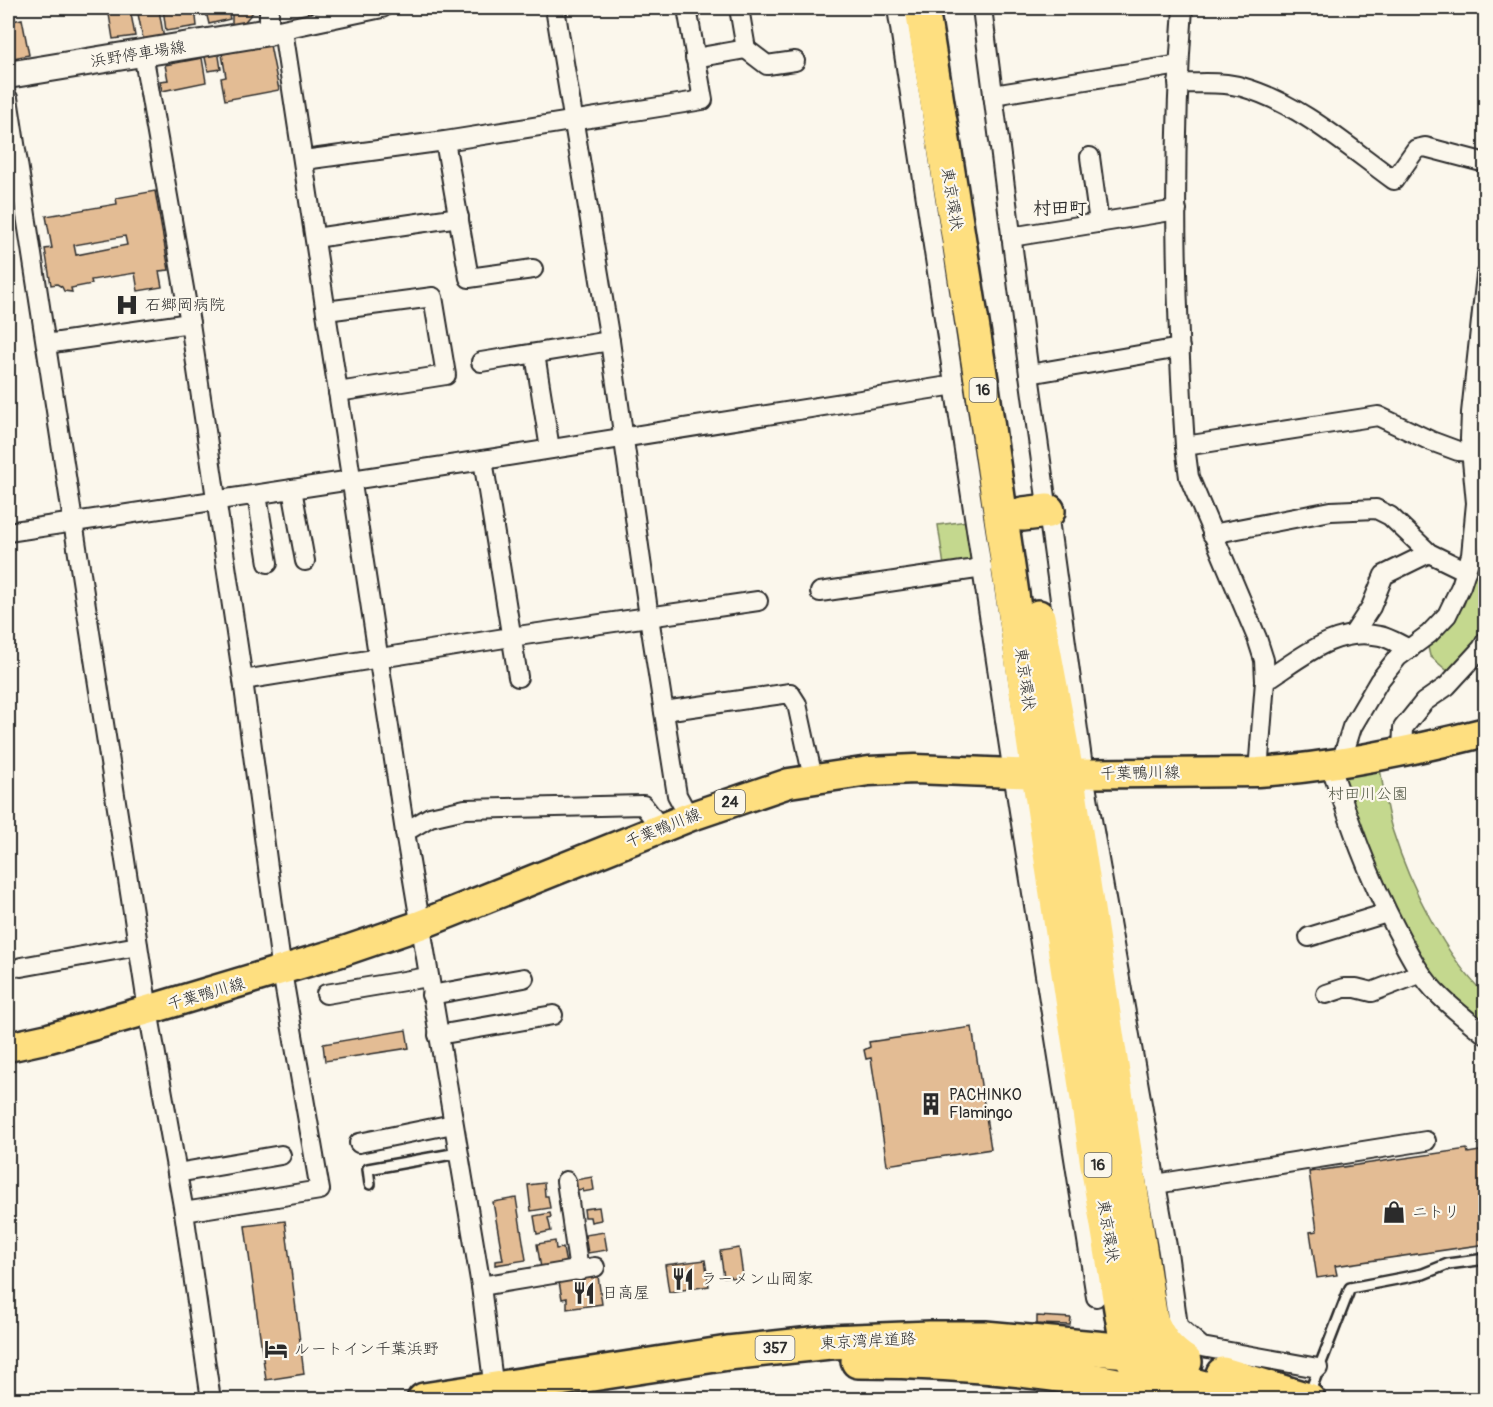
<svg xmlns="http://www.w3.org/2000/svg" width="1493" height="1407" viewBox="0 0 1493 1407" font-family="Pangolin,'Klee One',sans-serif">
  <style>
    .green { fill: #c4d88e; stroke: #78825c; stroke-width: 1.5 }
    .building { fill: #e3bc94; stroke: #2b2b2b; stroke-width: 1.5; fill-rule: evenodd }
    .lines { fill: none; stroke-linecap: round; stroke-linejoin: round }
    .lane-casing { stroke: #2b2b2b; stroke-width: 14 }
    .street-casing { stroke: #2b2b2b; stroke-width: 22 }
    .secondary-casing { stroke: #2b2b2b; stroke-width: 30 }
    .primary-casing { stroke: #2b2b2b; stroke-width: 33 }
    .highway-casing { stroke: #2b2b2b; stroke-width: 38 }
    .lane { stroke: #fbf7ec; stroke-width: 9 }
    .street { stroke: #fbf7ec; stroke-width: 18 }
    .secondary { stroke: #fbf7ec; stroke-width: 26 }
    .primary { stroke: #fedf80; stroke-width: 28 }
    .highway { stroke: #fedf80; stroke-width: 33 }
    .labels { text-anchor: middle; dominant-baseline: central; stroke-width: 4.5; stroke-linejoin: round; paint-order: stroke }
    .shield { fill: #fbf7ec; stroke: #696865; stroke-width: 1.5 }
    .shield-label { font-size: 15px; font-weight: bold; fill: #2b2b2b }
    .street-label { font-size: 16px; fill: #2b2b2b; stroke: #fbf7ec }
    .poi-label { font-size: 16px; fill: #2b2b2b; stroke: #fbf7ec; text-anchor: start }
    .park-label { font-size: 16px; fill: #515644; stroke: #fbf7ec }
    .neighbourhood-label { font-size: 18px; font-weight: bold; fill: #2b2b2b; stroke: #fbf7ec }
  </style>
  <rect width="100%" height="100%" fill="#fbf7ec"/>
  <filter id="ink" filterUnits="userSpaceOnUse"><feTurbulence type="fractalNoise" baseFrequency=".0167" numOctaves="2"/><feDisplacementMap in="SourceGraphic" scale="12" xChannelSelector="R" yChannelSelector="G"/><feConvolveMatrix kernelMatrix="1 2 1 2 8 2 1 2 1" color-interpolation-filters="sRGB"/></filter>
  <g filter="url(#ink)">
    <!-- green -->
    <g class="green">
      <path d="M1485 359V634L1451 674 1430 656 1428 647 1445 630 1464 605 1480 557 1484 511 1480 444 1481 406Z"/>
      <path d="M967 521 973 561 944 566 938 525Z"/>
      <path d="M1380 769C1384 790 1386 812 1393 832 1409 883 1445 957 1485 994V1026L1434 979 1415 954 1367 852 1344 776Z"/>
    </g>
    <!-- building -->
    <g class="building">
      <path d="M108 8H130L135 36 113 39Z"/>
      <path d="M163 8H195L197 26 166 31Z"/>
      <path d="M205 8H227L230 19 209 24Z"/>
      <path d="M232 8H254V11L241 26H232Z"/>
      <path d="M307 8H347L308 14Z"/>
      <path d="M159 10 164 39 144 43 138 14Z"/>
      <path d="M22 19 29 55 8 59V22Z"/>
      <path d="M270 45 279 90 225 100 221 78 226 77 222 54Z"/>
      <path d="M218 50 221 69 208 71 204 53Z"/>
      <path d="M202 58 206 82 162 91 160 81 168 80 165 65Z"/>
      <path d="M155 191 169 270 159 271 162 287 138 291 135 273 91 280 92 284 71 288 72 292 64 291 62 287 57 284 51 285 45 249 52 248 46 216 117 204 116 198ZM125 236 127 245 76 255 74 245Z"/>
      <path d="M972 1027 991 1149 887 1165 871 1058 866 1059 864 1050 870 1047 869 1042Z"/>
      <path d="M406 1030 409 1048 325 1061 323 1044Z"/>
      <path d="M1467 1149 1468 1153 1486 1150V1244L1335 1266 1337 1275 1317 1278 1310 1232 1317 1231 1309 1172Z"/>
      <path d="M592 1177 594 1190 583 1192 582 1189 577 1190 575 1180Z"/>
      <path d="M544 1183 545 1196H548L550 1208 531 1211 528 1185Z"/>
      <path d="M516 1198 526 1260 495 1265V1261L503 1260 493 1202Z"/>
      <path d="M599 1207 601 1220 591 1222 590 1217H585L584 1209Z"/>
      <path d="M550 1213 551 1217 548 1218 551 1231 537 1234 534 1216Z"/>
      <path d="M285 1221 304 1374 266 1380 245 1226Z"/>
      <path d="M604 1232 607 1250 588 1253 585 1235Z"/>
      <path d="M555 1241 556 1249 563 1248 566 1264 541 1268 537 1244Z"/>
      <path d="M739 1248 743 1276 731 1278 730 1276 724 1277 720 1251Z"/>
      <path d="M705 1260 709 1286 669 1292 665 1265Z"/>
      <path d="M598 1276 602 1304 567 1309V1298L562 1299 559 1282Z"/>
      <path d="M1037 1316 1071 1318 1070 1325 1037 1324Z"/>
    </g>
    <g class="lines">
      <!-- lane casing -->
      <g class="lane-casing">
        <g id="lane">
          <path d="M370 1184 368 1169 458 1153"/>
          <path d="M1309 1394 1350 1288 1423 1274 1448 1264 1486 1259"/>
        </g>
      </g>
      <!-- street casing -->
      <g class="street-casing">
        <g id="street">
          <path d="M269 8V32L382 8"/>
          <path d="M555 8 610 341 649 617 677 795 689 817"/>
          <path d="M739 8 746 49 767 65 795 61"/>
          <path d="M897 8 1013 773 1096 1297"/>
          <path d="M982 8 1029 374 1084 774 1168 1252 1178 1326 1202 1347 1318 1368"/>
          <path d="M1183 8C1172 153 1175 300 1185 446L1189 477 1257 638 1264 660 1265 681 1258 772"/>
          <path d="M283 30 405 832 481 1286 494 1390"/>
          <path d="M143 53 190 323 243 680 282 972 320 1190 184 1212"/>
          <path d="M695 58 746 49"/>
          <path d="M1178 83C1199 84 1222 81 1242 87 1299 103 1347 146 1394 180L1416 149 1425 147 1486 163"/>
          <path d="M993 95 1179 65"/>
          <path d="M8 98 148 1010 184 1212 211 1400"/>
          <path d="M445 141 469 278 533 269"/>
          <path d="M1090 157 1099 223"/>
          <path d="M304 160 445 141 703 100 687 8"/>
          <path d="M1011 237 1177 210"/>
          <path d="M315 238 459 217"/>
          <path d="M326 311 433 297 446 375 338 392"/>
          <path d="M46 344 190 323"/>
          <path d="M535 354 550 449"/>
          <path d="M481 362 610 341"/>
          <path d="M1029 374 1180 348"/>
          <path d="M1185 446 1378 416 1431 441 1458 451 1471 452"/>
          <path d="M483 460 518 677"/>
          <path d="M292 489 305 561"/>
          <path d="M257 495 268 563"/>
          <path d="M8 532 483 460 955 385"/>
          <path d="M1212 534 1331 511 1376 509 1390 516 1429 553 1466 571"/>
          <path d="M820 592 983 568"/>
          <path d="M1354 633 1371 607 1384 575 1429 553"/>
          <path d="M243 680 511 637 758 601"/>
          <path d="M1265 681C1301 658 1335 626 1380 636 1390 638 1400 645 1410 649"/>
          <path d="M664 711 790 693 797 704 813 778"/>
          <path d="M1402 752 1403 728 1424 702 1447 686 1482 648 1486 641"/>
          <path d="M1341 762 1352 727 1379 681 1398 657 1429 634 1447 615 1461 586 1471 555 1476 503 1470 439 1471 413 1486 275"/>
          <path d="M1330 764C1350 823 1368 876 1397 931 1409 954 1421 978 1440 996 1454 1010 1470 1022 1486 1035"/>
          <path d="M405 832 430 817 465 809 643 805 661 828"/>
          <path d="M1309 937 1387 913"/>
          <path d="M21 967 138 946"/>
          <path d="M326 994 428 977"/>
          <path d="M1326 994 1344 988H1356L1372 992 1421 973"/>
          <path d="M431 995 524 978"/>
          <path d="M438 1035 553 1015"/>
          <path d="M359 1143 453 1124"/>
          <path d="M177 1173 281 1155"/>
          <path d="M566 1181 579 1271"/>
          <path d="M1156 1184 1426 1141"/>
          <path d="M481 1286 595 1267"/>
        </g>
      </g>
      <!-- secondary casing -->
      <g class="secondary-casing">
        <path id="secondary" d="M8 75 269 32"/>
      </g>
      <!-- primary casing -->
      <g class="primary-casing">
        <path id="primary" d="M8 1047 49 1038 148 1010 341 952 420 925 689 817 789 783 869 771 915 769 1038 774 1258 772C1335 767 1411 751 1486 732"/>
      </g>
      <!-- highway casing -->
      <g class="highway-casing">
        <g id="highway">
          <path d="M922 8 981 380 1038 774 1097 1165 1128 1351 1136 1364 1146 1372 1247 1400"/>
          <path d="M1023 514 1048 511"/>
          <path d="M1038 617 1067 773 1151 1320C1159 1339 1167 1350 1185 1362"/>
          <path d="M858 1361C964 1361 1070 1371 1173 1398"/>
          <path d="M1223 1374 1308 1400"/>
          <path d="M424 1400 728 1353 830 1342 930 1338H985L1128 1351 1149 1355"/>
        </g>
      </g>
      <!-- lane -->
      <use href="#lane" class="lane"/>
      <!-- street -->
      <use href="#street" class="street"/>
      <!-- secondary -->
      <use href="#secondary" class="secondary"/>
      <!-- primary -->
      <use href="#primary" class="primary"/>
      <!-- highway -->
      <use href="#highway" class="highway"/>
    </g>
  </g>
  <!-- icons -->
  <defs>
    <g id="hospital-bare" transform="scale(1.8)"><path d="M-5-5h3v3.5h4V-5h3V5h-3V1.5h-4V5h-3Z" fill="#2b2b2b" stroke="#fbf7ec" stroke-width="2.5" paint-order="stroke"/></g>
    <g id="building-bare" transform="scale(1.8)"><path d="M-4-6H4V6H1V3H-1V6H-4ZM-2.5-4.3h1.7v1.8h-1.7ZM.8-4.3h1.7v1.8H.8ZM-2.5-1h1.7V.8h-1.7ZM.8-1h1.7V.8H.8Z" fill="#2b2b2b" stroke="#fbf7ec" stroke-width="2.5" paint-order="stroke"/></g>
    <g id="shop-bare" transform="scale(1.8)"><path d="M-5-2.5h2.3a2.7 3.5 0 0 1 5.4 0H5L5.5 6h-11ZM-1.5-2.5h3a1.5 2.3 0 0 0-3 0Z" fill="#2b2b2b" stroke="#fbf7ec" stroke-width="2.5" paint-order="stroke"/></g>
    <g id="restaurant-bare" transform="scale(1.8)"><path d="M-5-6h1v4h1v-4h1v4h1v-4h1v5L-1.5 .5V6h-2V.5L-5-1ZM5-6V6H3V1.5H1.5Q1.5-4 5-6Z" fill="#2b2b2b" stroke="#fbf7ec" stroke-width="2.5" paint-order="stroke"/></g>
    <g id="hotel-bare" transform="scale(1.8)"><path d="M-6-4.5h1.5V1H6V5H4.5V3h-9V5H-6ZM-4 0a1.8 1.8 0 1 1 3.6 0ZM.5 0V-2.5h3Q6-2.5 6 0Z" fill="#2b2b2b" stroke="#fbf7ec" stroke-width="2.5" paint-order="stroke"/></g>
  </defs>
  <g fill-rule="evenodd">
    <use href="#hospital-bare" x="127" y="305"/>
    <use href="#building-bare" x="931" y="1104"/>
    <use href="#shop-bare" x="1394" y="1212"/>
    <use href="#restaurant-bare" x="683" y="1279"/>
    <use href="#restaurant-bare" x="584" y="1293"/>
    <use href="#hotel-bare" x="276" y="1349"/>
  </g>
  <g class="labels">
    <!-- shield labels -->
    <g class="shield">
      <rect x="969.5" y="378" width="27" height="24" rx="4.5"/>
      <rect x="715" y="790" width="30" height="24" rx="4.5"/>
      <rect x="1084.5" y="1153" width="27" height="24" rx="4.5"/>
      <rect x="755.5" y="1336" width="39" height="24" rx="4.5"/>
    </g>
    <g class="shield-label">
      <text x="983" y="390">16</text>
      <text x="730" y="802">24</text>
      <text x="1098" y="1165">16</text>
      <text x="775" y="1348">357</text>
    </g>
    <!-- street labels -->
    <g class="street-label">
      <text transform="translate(138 54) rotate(-9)">浜野停車場線</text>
      <text transform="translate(952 199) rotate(81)">東京環状</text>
      <text transform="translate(1025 679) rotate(82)">東京環状</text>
      <text transform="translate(1140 773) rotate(-1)">千葉鴨川線</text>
      <text transform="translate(663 828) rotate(-22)">千葉鴨川線</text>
      <text transform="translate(206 994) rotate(-16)">千葉鴨川線</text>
      <text transform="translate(1108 1231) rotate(81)">東京環状</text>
      <text transform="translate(868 1341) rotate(-3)">東京湾岸道路</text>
    </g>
    <!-- poi labels -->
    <g class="poi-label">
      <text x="145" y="305">石郷岡病院</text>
      <text x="949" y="1095">PACHINKO<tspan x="949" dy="18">Flamingo</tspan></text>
      <text x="1412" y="1212">ニトリ</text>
      <text x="701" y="1279">ラーメン山岡家</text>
      <text x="602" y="1293">日高屋</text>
      <text x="294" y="1349">ルートイン千葉浜野</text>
    </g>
    <!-- park labels -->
    <g class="park-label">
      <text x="1368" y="794">村田川公園</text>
    </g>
    <!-- neighbourhood labels -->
    <g class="neighbourhood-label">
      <text x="1060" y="208">村田町</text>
    </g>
  </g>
  <!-- margin -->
  <rect width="1493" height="1407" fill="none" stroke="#fbf7ec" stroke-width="30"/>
  <rect x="15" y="15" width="1463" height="1377" fill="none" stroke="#2b2b2b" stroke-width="2" filter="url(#ink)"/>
</svg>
